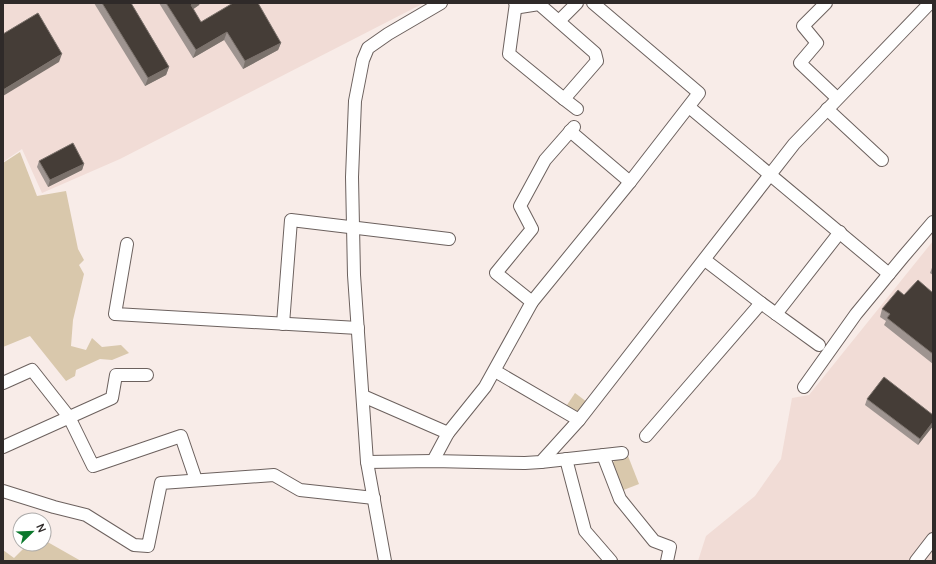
<svg xmlns="http://www.w3.org/2000/svg" width="936" height="564" viewBox="0 0 936 564" font-family="Manrope,sans-serif">
  <style>
    .built { fill: #f1dcd6 }
    .green { fill: #d9c8ac }
    .lines { fill: none; stroke-linecap: round; stroke-linejoin: round }
    .minor-casing { stroke: #6c615e; stroke-width: 14 }
    .minor { stroke: #fff; stroke-width: 12 }
    .wall { fill: #9e9490 }
    .shaded-wall { fill: #7b726c }
    .building { fill: #453d37; stroke: #7b726c }
  </style>
  <rect width="100%" height="100%" fill="#f8ece8"/>
  <!-- built -->
  <g class="built">
    <path d="M3 3H424L120 159 42 193 22 149 3 162Z"/>
    <path d="M933 241V561H698L706 536 755 496 781 459 792 398 809 395Z"/>
  </g>
  <!-- green -->
  <g class="green">
    <path d="M20 152 37 196 66 191 78 249 84 260 79 265 84 274 73 320 71 346 86 350 92 338 102 347 121 345 129 353 112 360 100 359 76 370 75 376 66 381 30 336 3 347V163Z"/>
    <path d="M575 393 591 405 579 420 563 411Z"/>
    <path d="M628 456 639 484 621 491 611 465 615 460Z"/>
    <path d="M44 540 81 561H3V550L14 558 28 544H44Z"/>
  </g>
  <g class="lines">
    <!-- minor casing -->
    <g class="minor-casing">
      <g id="minor">
        <path d="M515 3 520 7 539 4 595 53 597 61 564 99 509 54 516 3"/>
        <path d="M826 3 803 26 817 43 800 63 837 98"/>
        <path d="M559 21 577 3"/>
        <path d="M564 99 577 109"/>
        <path d="M689 107 889 274"/>
        <path d="M827 109 882 160"/>
        <path d="M570 131 630 182"/>
        <path d="M127 244 115 314 358 328"/>
        <path d="M705 260 761 303 819 345"/>
        <path d="M532 302 496 273 532 229 520 206 545 160 574 127"/>
        <path d="M776 314 840 232"/>
        <path d="M283 324 291 220 449 239"/>
        <path d="M495 371 579 420"/>
        <path d="M3 383 32 370 69 417 93 466 181 436 196 480"/>
        <path d="M804 387 856 314 903 257 933 222"/>
        <path d="M363 396 448 433"/>
        <path d="M646 436 761 303"/>
        <path d="M3 447 112 398 116 375H147"/>
        <path d="M603 455 620 499 654 541 670 547 667 561"/>
        <path d="M566 459 585 531 611 561"/>
        <path d="M433 461 448 433 485 387 532 302 630 182 699 93 593 3"/>
        <path d="M367 462 433 461 525 463 541 462 579 420 794 144 930 3"/>
        <path d="M541 462 622 453"/>
        <path d="M3 491 54 507 86 515 134 545 148 546 161 483 274 475 300 490 374 498"/>
        <path d="M385 561 367 462 354 275 352 177 355 101 363 60 368 48 388 34 441 3"/>
        <path d="M916 561 933 539"/>
      </g>
    </g>
    <!-- minor -->
    <use href="#minor" class="minor"/>
  </g>
  <!-- wall -->
  <g class="wall">
    <path d="M94 3H131L169 67 166 75 145 86Z"/>
    <path d="M159 3H200L199 5 193 9 201 22 281 43 278 50 243 69 224 40 193 58Z"/>
    <path d="M39 161 84 164 82 170 48 187 37 167Z"/>
    <path d="M933 265V275L930 273Z"/>
    <path d="M933 293V364L884 325 886 321 880 317 882 309 904 295Z"/>
    <path d="M867 399 933 415V426L918 445 865 405Z"/>
  </g>
  <!-- shaded-wall -->
  <g class="shaded-wall">
    <path d="M194 3H200L199 5 188 13 191 5Z"/>
    <path d="M227 32 224 40 193 58 196 50Z"/>
    <path d="M281 43 278 50 243 69 245 61Z"/>
    <path d="M62 54 59 62 3 96V90Z"/>
    <path d="M169 67 166 75 145 86 148 78Z"/>
    <path d="M84 164 82 170 48 187 50 180Z"/>
    <path d="M933 422V426L918 445 920 439Z"/>
  </g>
  <!-- building -->
  <g class="building">
    <path d="M102 3H131L169 67 148 78Z"/>
    <path d="M166 3H194L191 5 201 22 233 3H258L281 43 245 61 227 32 196 50Z"/>
    <path d="M38 13 62 54 3 90V34Z"/>
    <path d="M73 143 84 164 50 180 39 161Z"/>
    <path d="M918 280 933 293V354L887 318 890 314 882 309 898 290 904 295Z"/>
    <path d="M884 377 933 415V422L920 439 867 399Z"/>
  </g>
  <!-- border -->
  <rect width="936" height="564" fill="none" stroke="#2f2a29" stroke-width="8"/>
  <!-- north arrow -->
  <g transform="translate(32 532) rotate(67)"><circle r="19" fill="#ffffff" stroke="#acaaa9"/>
  <path d="M0-3L7 15L0 10L-7 15Z" fill="#0b782c"/>
  <text y="-6" font-size="11" font-weight="bold" text-anchor="middle" fill="#2f2a29">N</text>
  </g>
</svg>
